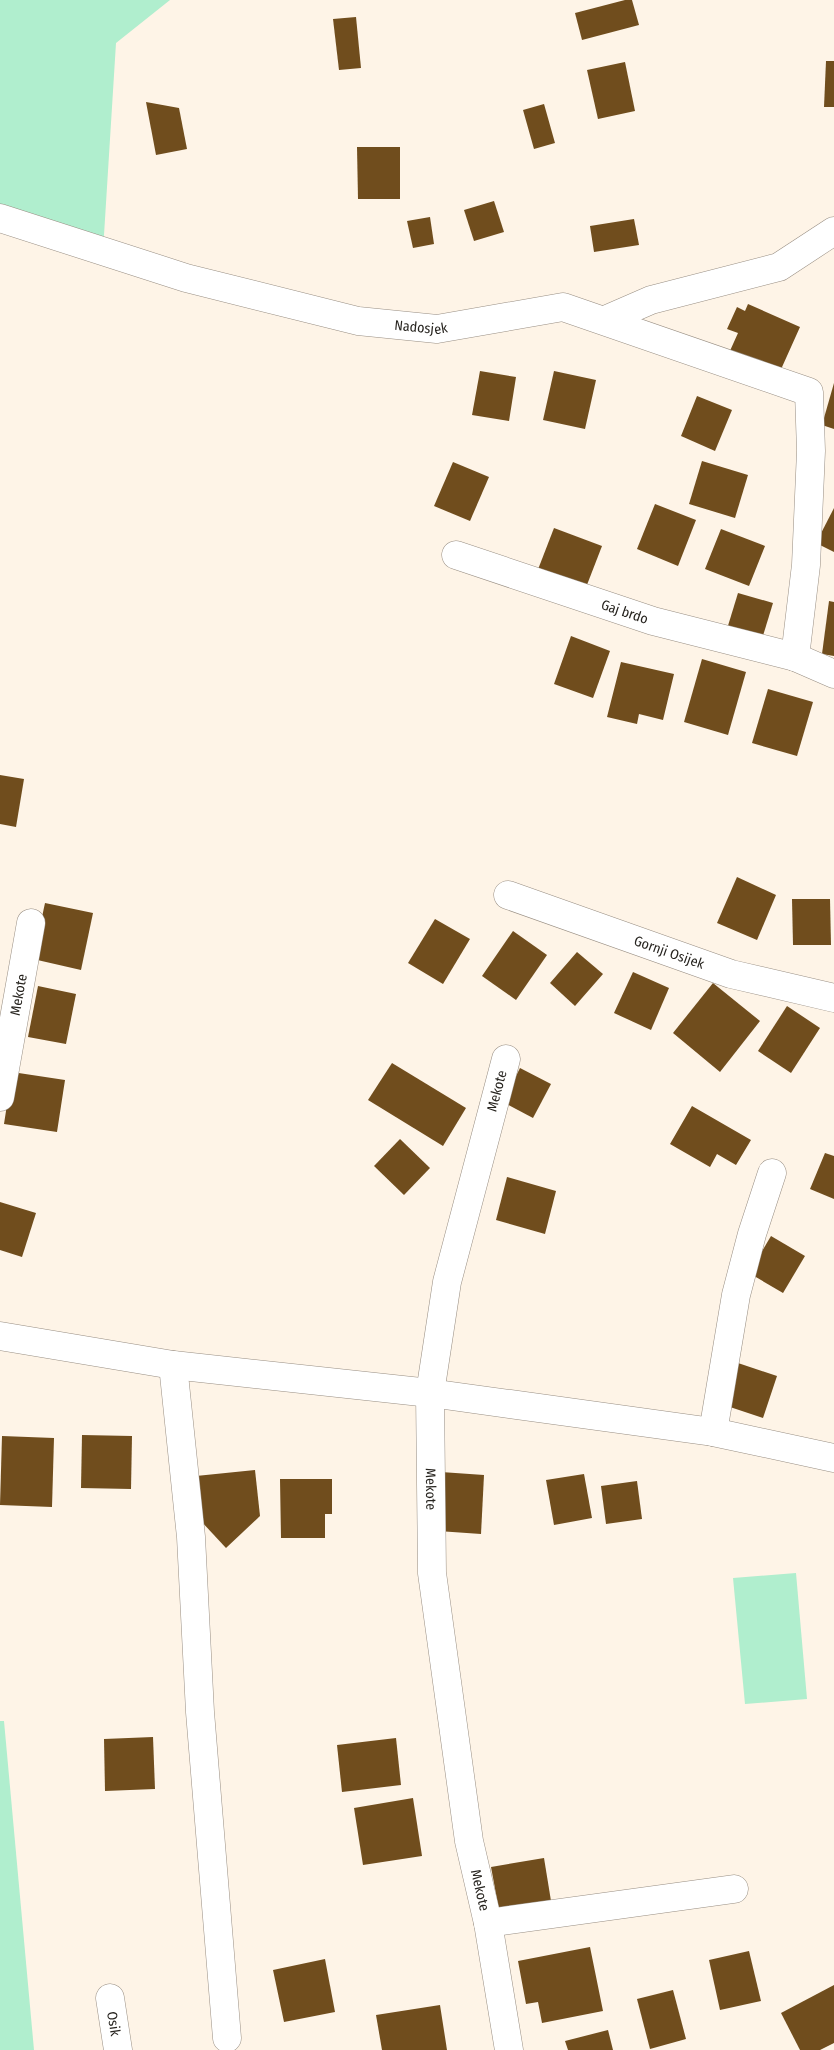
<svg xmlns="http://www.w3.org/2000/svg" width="834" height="2050" viewBox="0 0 834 2050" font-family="'Fira Sans Condensed',sans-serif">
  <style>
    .green { fill: #b0eece }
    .building { fill: #704d1d }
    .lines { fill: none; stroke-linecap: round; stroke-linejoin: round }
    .minor-casing { stroke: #988e83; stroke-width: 29 }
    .minor { stroke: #fff; stroke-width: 28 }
    .labels { text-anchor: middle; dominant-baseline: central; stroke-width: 5; stroke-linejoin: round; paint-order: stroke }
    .street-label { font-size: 14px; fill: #27241f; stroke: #fff }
  </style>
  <rect width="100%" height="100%" fill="#fef4e7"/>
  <!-- green -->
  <g class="green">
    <path d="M0 0H170L116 43 103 251 0 218Z"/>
    <path d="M796 1573 807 1699 745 1704 733 1578Z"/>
    <path d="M0 1721H4L34 2050H0Z"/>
  </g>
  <!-- building -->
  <g class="building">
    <path d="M625 0H632L639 25 582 40 575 13Z"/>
    <path d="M356 17 361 68 339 70 333 19Z"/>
    <path d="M826 61H834V107H824Z"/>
    <path d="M625 62 635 111 598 119 587 70Z"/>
    <path d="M146 102 179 108 187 149 156 155Z"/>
    <path d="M544 104 555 143 534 149 523 110Z"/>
    <path d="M357 147H400V199H358Z"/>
    <path d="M494 201 504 232 474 241 464 210Z"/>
    <path d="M430 217 434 244 413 248 407 221Z"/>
    <path d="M634 219 639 245 594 252 590 226Z"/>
    <path d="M748 304 800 327 778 376 729 353 738 333 727 329 737 307 745 311Z"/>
    <path d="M480 371 516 377 509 421 472 415Z"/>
    <path d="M554 371 596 380 585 429 543 420Z"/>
    <path d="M834 383V429L822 425Z"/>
    <path d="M697 396 732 410 715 451 681 436Z"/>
    <path d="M702 461 748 475 735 518 689 504Z"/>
    <path d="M453 462 489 477 470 521 434 506Z"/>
    <path d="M655 504 696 520 678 566 637 549Z"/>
    <path d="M834 508V552L816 543Z"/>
    <path d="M554 528 602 546 585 590 537 572Z"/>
    <path d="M721 529 765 546 749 586 705 569Z"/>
    <path d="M738 593 773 603 762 639 727 629Z"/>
    <path d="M829 601 834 602V656L822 654Z"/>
    <path d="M571 636 610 651 593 698 554 684Z"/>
    <path d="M702 659 746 672 728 735 684 722Z"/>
    <path d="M621 662 674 674 663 720 639 714 637 724 607 717Z"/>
    <path d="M768 689 813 702 797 756 752 743Z"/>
    <path d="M0 775 24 779 16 827 0 824Z"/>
    <path d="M737 877 776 895 757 940 717 923Z"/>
    <path d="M792 899H830L831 945H793Z"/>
    <path d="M45 903 93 913 81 970 33 959Z"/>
    <path d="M435 919 470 939 443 984 408 963Z"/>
    <path d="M513 931 547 955 516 1000 482 976Z"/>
    <path d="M577 952 603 974 575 1006 550 983Z"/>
    <path d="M633 972 669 988 651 1030 614 1013Z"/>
    <path d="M713 983 760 1021 720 1072 673 1033Z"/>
    <path d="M38 986 76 994 66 1044 28 1037Z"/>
    <path d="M787 1006 820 1028 791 1073 758 1051Z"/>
    <path d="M392 1063 466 1108 443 1146 368 1100Z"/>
    <path d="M520 1068 551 1084 533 1118 503 1102Z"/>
    <path d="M12 1072 65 1080 57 1132 4 1124Z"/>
    <path d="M692 1106 751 1140 736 1165 717 1154 710 1167 670 1144Z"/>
    <path d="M400 1139 430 1168 404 1195 374 1166Z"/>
    <path d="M825 1153 834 1156V1199L810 1189Z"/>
    <path d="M507 1177 556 1191 545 1234 496 1220Z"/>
    <path d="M0 1202 36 1213 22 1257 0 1250Z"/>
    <path d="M771 1236 805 1256 783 1293 749 1273Z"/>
    <path d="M735 1362 777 1376 763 1418 721 1404Z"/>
    <path d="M82 1435 132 1436 131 1489 81 1488Z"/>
    <path d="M2 1436 54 1438 52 1507 0 1505Z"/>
    <path d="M255 1470 260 1516 226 1548 200 1520 196 1476Z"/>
    <path d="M441 1472 484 1475 481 1534 438 1531Z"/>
    <path d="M584 1474 592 1518 554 1525 546 1480Z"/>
    <path d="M280 1479H332V1514H325V1538H281Z"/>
    <path d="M637 1481 642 1519 606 1524 601 1486Z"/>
    <path d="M153 1737 155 1789 105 1791 104 1739Z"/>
    <path d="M396 1738 401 1785 342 1792 337 1745Z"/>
    <path d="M413 1798 422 1856 363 1865 354 1808Z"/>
    <path d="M544 1858 551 1901 499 1910 491 1867Z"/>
    <path d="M590 1947 603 2011 542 2023 538 2002 526 2004 518 1961Z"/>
    <path d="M749 1951 761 2001 720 2010 709 1960Z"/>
    <path d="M325 1959 335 2012 284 2022 273 1970Z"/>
    <path d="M834 1985V2043L820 2050H800L781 2013Z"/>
    <path d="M673 1990 686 2039 650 2049 637 1999Z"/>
    <path d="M440 2005 447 2050H382L376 2015Z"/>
    <path d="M608 2030 613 2050H568L565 2041Z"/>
  </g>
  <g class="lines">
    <!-- minor casing -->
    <g class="minor-casing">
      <g id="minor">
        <path id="s1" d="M0 218 186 278 358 321 437 329 563 307 809 392 811 451 806 565 795 657"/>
        <path d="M605 320 651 300 779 267 834 231"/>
        <path id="s2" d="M456 555 653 621 795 657 834 674"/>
        <path id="s3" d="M508 895 731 974 834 998"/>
        <path id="s4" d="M506 1059 447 1282 430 1393 432 1573 469 1841 488 1923 509 2050"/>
        <path id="s5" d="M0 1097 31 923"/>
        <path d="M0 1336 173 1365 430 1393 713 1432 834 1458"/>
        <path d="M173 1365 191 1537 200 1712 227 2038"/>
        <path d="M713 1432 736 1295 752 1234 772 1173"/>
        <path d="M488 1923 734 1889"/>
        <path id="s6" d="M110 1998 118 2050"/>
      </g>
    </g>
    <!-- minor -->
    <use href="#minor" class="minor"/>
  </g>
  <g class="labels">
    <!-- street labels -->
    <g class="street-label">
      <text stroke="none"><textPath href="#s1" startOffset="436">Nadosjek</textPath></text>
      <text stroke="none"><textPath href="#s2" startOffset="178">Gaj brdo</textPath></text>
      <text stroke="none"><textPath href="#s3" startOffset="171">Gornji Osijek</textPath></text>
      <text stroke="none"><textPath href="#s5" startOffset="104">Mekote</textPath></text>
      <text transform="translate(497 1091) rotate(-75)">Mekote</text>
      <text stroke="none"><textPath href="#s4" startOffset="439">Mekote</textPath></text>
      <text stroke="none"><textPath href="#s4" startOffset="844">Mekote</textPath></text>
      <text stroke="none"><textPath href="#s6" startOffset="26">Osik</textPath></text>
    </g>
  </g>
</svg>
